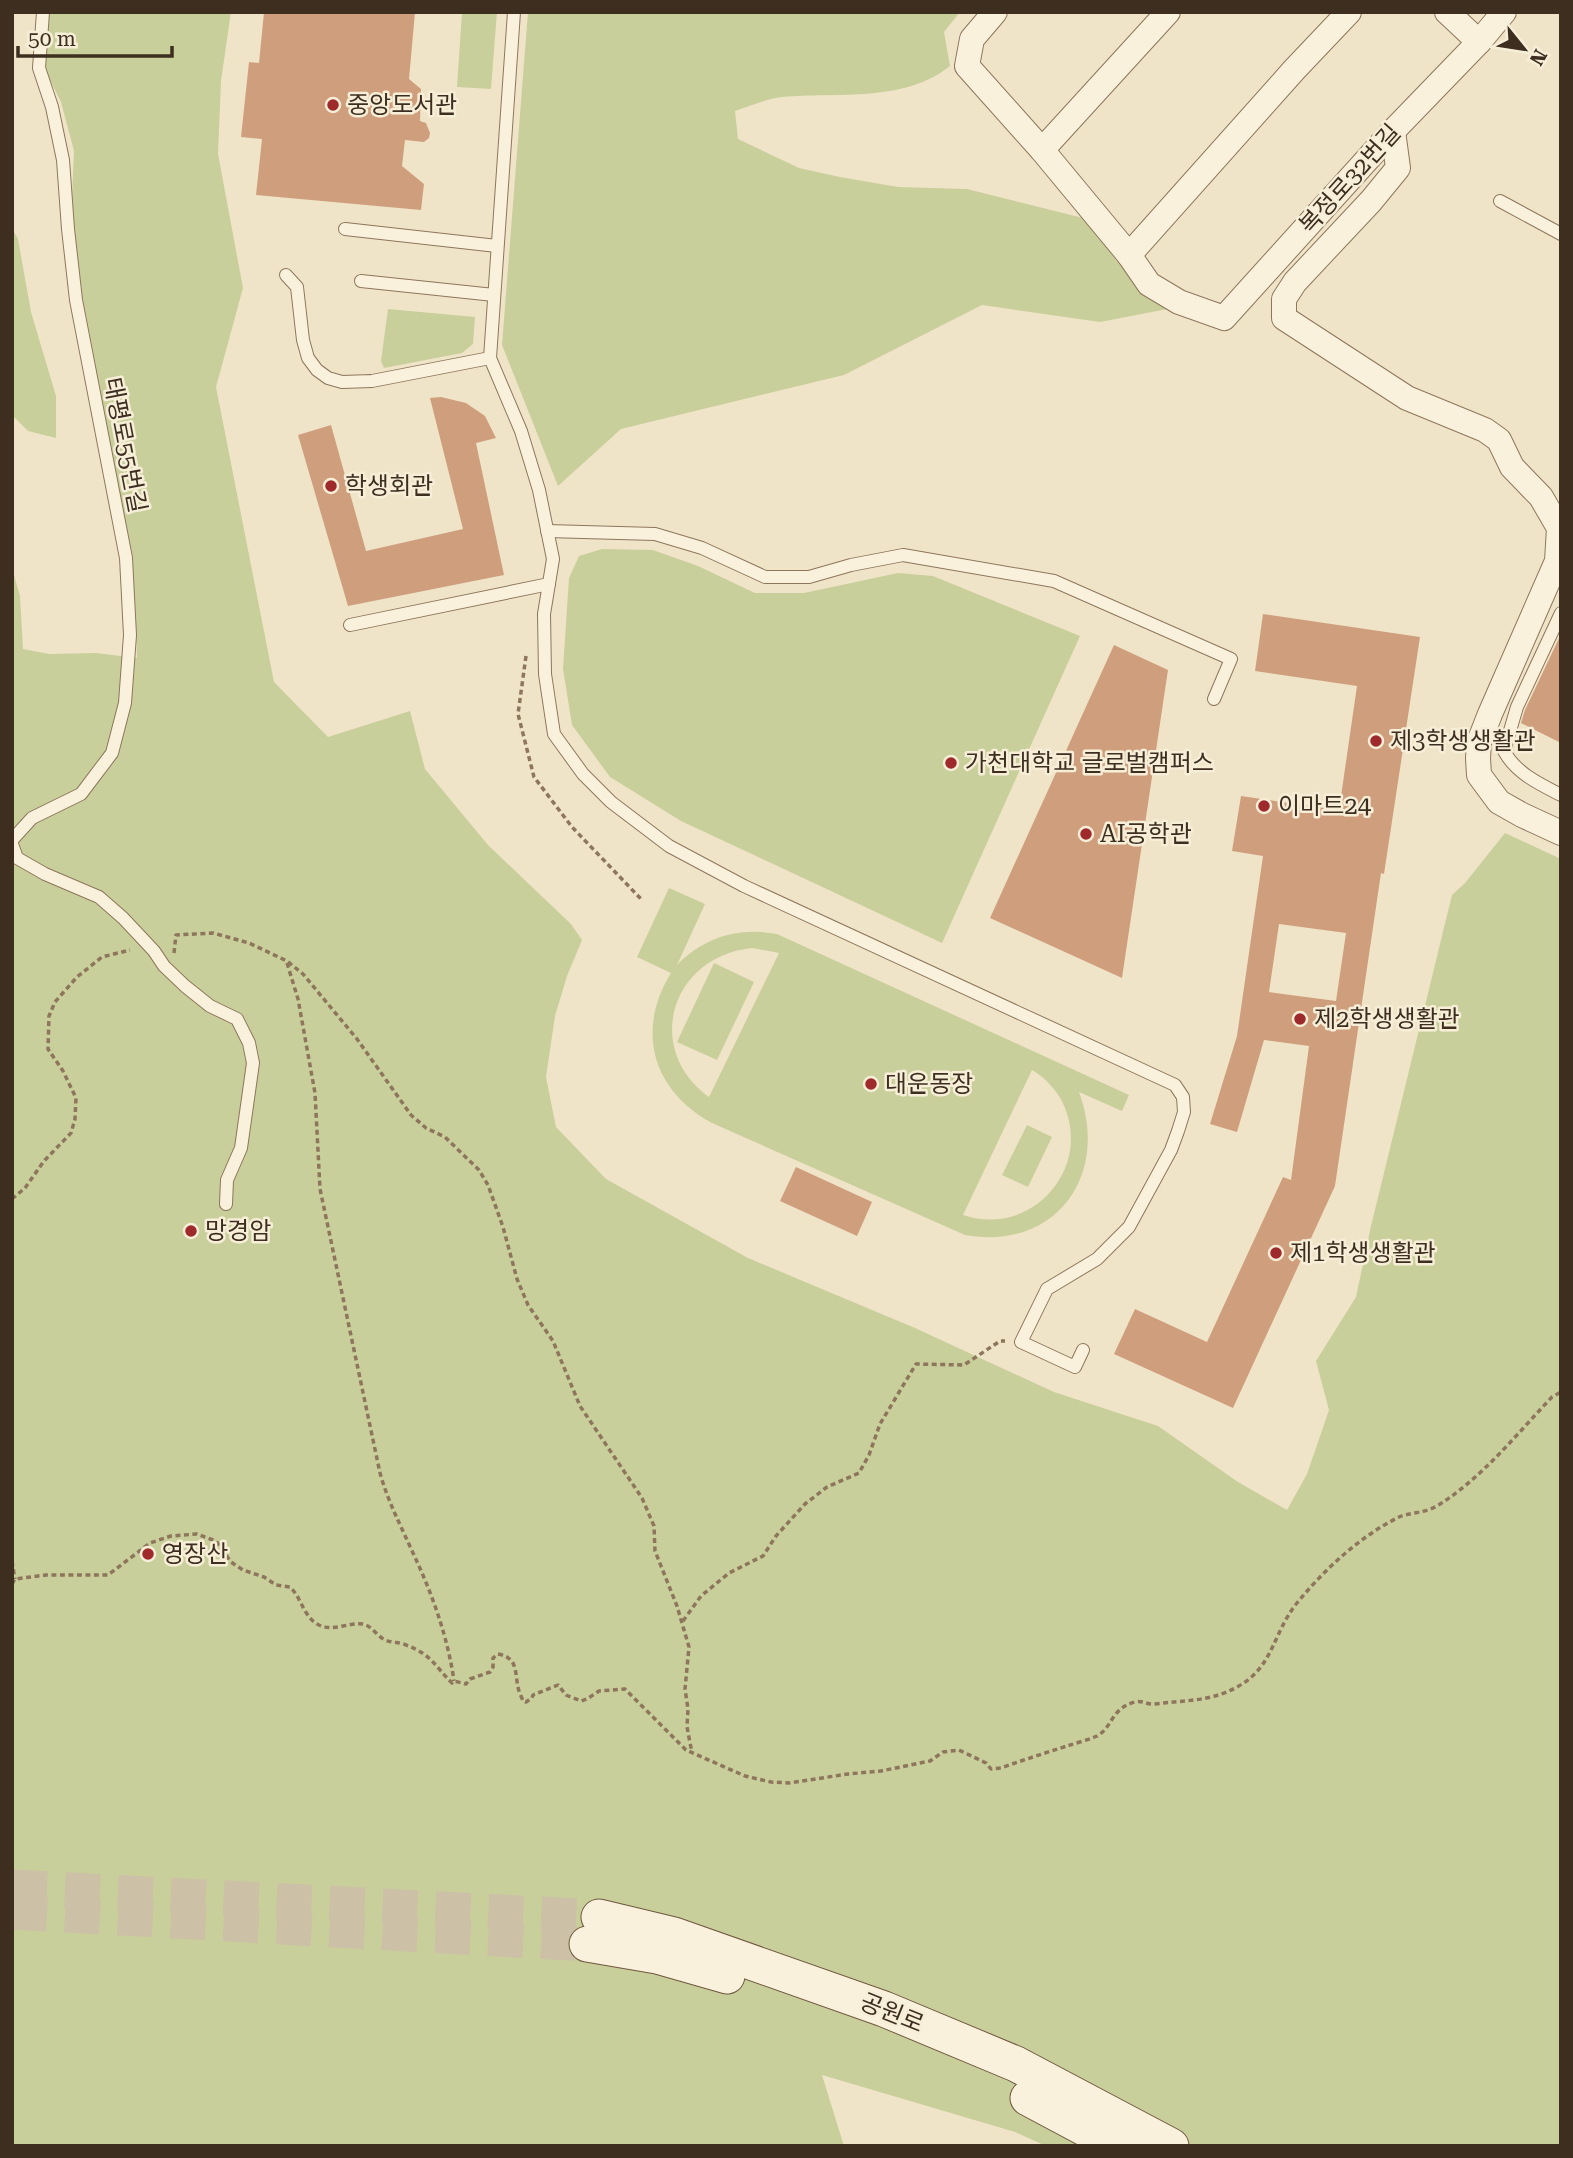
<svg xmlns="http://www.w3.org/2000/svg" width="1573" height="2158" viewBox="0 0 1573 2158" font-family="'Roboto Serif','Noto Sans KR',serif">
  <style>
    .green { fill: #c9cf9b; fill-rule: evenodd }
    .building { fill: #cf9f7d; fill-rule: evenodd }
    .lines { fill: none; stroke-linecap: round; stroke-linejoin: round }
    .secondary-tunnel { stroke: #ccc0a6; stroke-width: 35; stroke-dasharray: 35 18; stroke-linecap: butt }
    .lane-casing { stroke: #8d765c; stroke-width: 14 }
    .street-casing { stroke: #8d765c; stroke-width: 26 }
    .secondary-casing { stroke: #6f573f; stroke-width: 37 }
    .path { stroke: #8d765c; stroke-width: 3.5; stroke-dasharray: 5 3.5; stroke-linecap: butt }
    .lane { stroke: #faf1dc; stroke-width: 12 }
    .street { stroke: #faf1dc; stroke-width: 24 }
    .secondary { stroke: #faf1dc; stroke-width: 35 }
    .poi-dot { fill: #9e2a2b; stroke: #f7eed8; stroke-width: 2.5 }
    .labels { text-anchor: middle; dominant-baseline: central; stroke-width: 5; stroke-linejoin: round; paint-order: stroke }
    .poi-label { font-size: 24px; fill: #3d2e20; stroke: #f7eed8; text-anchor: start }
    .street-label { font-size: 24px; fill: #3d2e20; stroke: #f7eed8 }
  </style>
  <rect width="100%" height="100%" fill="#f0e4c8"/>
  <!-- green -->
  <g class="green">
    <path d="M48 12H231L221 81 218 154 243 288 216 387 274 682 328 737 410 711 425 769 488 845 571 924 582 940 567 976 555 1016 546 1077 556 1127 606 1179 748 1258 915 1328 1054 1392 1158 1426 1238 1482 1287 1510 1307 1474 1329 1410 1316 1361 1356 1297 1371 1226 1452 895 1465 883 1505 833 1561 859V2146H1046L1015 2132 822 2075 844 2146H12V568L20 596 23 649 49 654 96 653 137 658 135 606 125 544 76 265 71 217 74 151 61 102 43 66 47 40Z"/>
    <path d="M462 12H497L491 89 457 87Z"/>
    <path d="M528 12H960L944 32 950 66C904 103 838 92 782 97 766 99 750 106 735 111L738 139 799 168 840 177 898 187 967 189 1083 218 1124 270 1178 307 1100 322 982 305 844 375 621 429 558 486 502 345Z"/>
    <path d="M12 228 18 239 31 312 56 396V438L28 431 12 415Z"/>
    <path d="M388 309 475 317 473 344 462 353 384 368 381 361Z"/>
    <path d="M602 549 653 550 698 566 755 593H804L898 573 933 576 1080 636 942 943 681 821 610 777 572 725 563 669 569 578 579 556Z"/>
    <path d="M669 888 705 904 677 965C705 937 738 927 777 934L1129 1095 1122 1111 1079 1092C1110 1175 1056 1251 965 1235L712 1123C653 1091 635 1031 671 973L637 957ZM752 948 779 953 709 1097C642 1048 672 956 752 948ZM1032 1070C1043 1076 1052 1086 1059 1096 1098 1162 1035 1239 963 1215Z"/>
    <path d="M714 963 754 982 717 1060 677 1042Z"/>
    <path d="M1027 1125 1052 1137 1028 1187 1002 1175Z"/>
  </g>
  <!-- building -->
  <g class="building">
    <path d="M264 12H415L409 79 421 89 420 121 426 123 430 133 429 138 424 142 405 140 402 166 424 184 421 210 256 195 262 139 241 137 249 62 259 63Z"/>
    <path d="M441 397 466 403 485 416 496 438 476 443 504 575 348 606 298 435 331 425 366 551 463 529 430 398Z"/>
    <path d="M1263 614 1420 637 1384 874 1381 873 1335 1186 1233 1408 1114 1354 1135 1309 1207 1342 1283 1177 1291 1180 1309 1046 1264 1040 1237 1132 1210 1124 1237 1036 1263 856 1232 851 1241 796 1339 810 1357 686 1255 671ZM1279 924 1346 933 1336 1001 1269 992Z"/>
    <path d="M1561 634V743L1521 723 1525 710Z"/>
    <path d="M1114 645 1168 670 1122 978 990 918Z"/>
    <path d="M796 1167 872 1202 857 1236 780 1201Z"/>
  </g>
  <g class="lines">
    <!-- secondary-tunnel -->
    <g class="secondary-tunnel">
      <path d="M12 1887 599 1917"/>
      <path d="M12 1912 587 1944"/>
    </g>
    <!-- lane casing -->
    <g class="lane-casing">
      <g id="lane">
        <path d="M514 12 490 358 521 431 539 490 553 559 544 614 545 674 554 734 583 774 611 802 669 846 744 886 1175 1085 1183 1097 1184 1112 1178 1131 1171 1150 1129 1227 1097 1259 1047 1289 1021 1342 1075 1367 1083 1350"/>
        <path d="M1500 201 1561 234"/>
        <path d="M345 229 497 246"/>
        <path d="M286 275 297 287 303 340 308 358 317 370 328 378 342 382 372 381 490 358"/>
        <path d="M361 281 494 295"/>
        <path d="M547 531 655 534 702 548 765 577H809L851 565 903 555 1054 581 1231 659 1214 699"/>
        <path d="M1561 613 1517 707 1504 751C1516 773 1539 784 1561 795"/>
        <path d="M350 625 549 584"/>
        <path d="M12 840 32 818 81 794 112 753 125 703 130 635 126 558 76 300 68 229 63 160 52 107 39 68 43 12"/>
        <path d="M12 844 17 858 45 874 99 897 123 918 154 951 164 966 185 986 210 1006 237 1019 249 1043 253 1063 241 1148 227 1180 226 1204"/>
      </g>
    </g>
    <!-- street casing -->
    <g class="street-casing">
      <g id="street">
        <path d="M995 12 972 39 967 66 1042 150 1129 255 1149 284 1179 302 1224 318 1393 131 1479 42 1504 12"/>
        <path d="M1447 12 1479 42"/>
        <path d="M1393 131 1398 168 1371 201 1295 282 1284 299V318L1407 398 1485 430 1499 440 1512 467 1541 497 1559 528 1557 561 1490 714 1479 742 1478 758 1479 775 1499 802 1522 815 1561 833"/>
        <path d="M1042 150 1168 12"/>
        <path d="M1129 255 1294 70 1349 12"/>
      </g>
    </g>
    <!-- secondary casing -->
    <g class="secondary-casing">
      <g id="secondary">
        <path d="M599 1917 674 1935 884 2009 1016 2064 1171 2146"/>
        <path d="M587 1944 657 1956 727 1976"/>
        <path d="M1028 2098 1118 2146"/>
      </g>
    </g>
    <!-- path -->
    <g class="path">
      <path d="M526 656 518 714 534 777 572 827 641 899"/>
      <path d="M174 953 176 935 213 933 249 943 287 961 303 974 357 1039 411 1115 426 1128 445 1137 479 1170 488 1185 503 1227 517 1279 528 1305 553 1341 580 1406 642 1498 654 1526 655 1551 677 1606 689 1647 685 1689 688 1709 687 1727 692 1753"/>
      <path d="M287 963 298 999 315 1093 320 1189 380 1473C388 1502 401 1526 413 1553 432 1593 448 1638 454 1681"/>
      <path d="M12 1199 25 1188 44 1161 71 1133 75 1119 76 1098 63 1071 48 1049 49 1016 55 1002 77 977 102 957 130 950"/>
      <path d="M12 1561 15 1579"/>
      <path d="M12 1584 15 1579 46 1575H108L150 1543 171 1536 197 1534 216 1541 231 1562 243 1570 264 1577 276 1585 290 1587C302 1598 303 1617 319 1625 333 1632 349 1622 363 1624 372 1626 377 1636 385 1640 392 1643 400 1642 406 1645 432 1655 434 1665 452 1683L454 1681 466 1684 470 1679 490 1672 493 1667V1658L498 1654C520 1658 514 1675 519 1691 520 1694 522 1698 523 1701L526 1702 532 1698 533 1695 558 1685 566 1695 581 1701 587 1699 599 1691 625 1689 686 1750 745 1776 771 1782 789 1783 848 1774 881 1771 930 1761 943 1752 959 1750 986 1763 991 1769 1001 1768C1023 1760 1045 1753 1067 1746 1076 1743 1088 1740 1097 1736 1113 1727 1111 1708 1135 1702 1142 1700 1148 1705 1155 1704 1184 1700 1210 1702 1237 1687 1274 1667 1272 1634 1297 1603 1324 1570 1358 1538 1397 1518 1408 1512 1423 1514 1437 1506 1482 1478 1515 1436 1552 1397L1561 1392"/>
      <path d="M683 1621 701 1596 729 1573 763 1556 776 1536 805 1504 827 1487 859 1473 869 1455 880 1424 916 1364 964 1365 1000 1341H1005"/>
    </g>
    <!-- lane -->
    <use href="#lane" class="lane"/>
    <!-- street -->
    <use href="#street" class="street"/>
    <!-- secondary -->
    <use href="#secondary" class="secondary"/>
  </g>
  <!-- markers -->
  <g class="poi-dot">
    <circle cx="333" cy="105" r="7"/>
    <circle cx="331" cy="486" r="7"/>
    <circle cx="1376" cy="741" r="7"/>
    <circle cx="951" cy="763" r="7"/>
    <circle cx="1264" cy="806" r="7"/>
    <circle cx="1086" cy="834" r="7"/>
    <circle cx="1300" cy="1019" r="7"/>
    <circle cx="871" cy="1084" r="7"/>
    <circle cx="191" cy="1231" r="7"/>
    <circle cx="1276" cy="1253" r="7"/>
    <circle cx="148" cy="1554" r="7"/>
  </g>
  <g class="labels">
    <!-- poi labels -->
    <g class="poi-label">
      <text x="347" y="105">중앙도서관</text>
      <text x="345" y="486">학생회관</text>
      <text x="1390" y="741">제3학생생활관</text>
      <text x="965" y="763">가천대학교 글로벌캠퍼스</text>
      <text x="1278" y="806">이마트24</text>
      <text x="1100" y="834">AI공학관</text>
      <text x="1314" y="1019">제2학생생활관</text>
      <text x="885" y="1084">대운동장</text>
      <text x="205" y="1231">망경암</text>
      <text x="1290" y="1253">제1학생생활관</text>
      <text x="162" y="1554">영장산</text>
    </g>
    <!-- street labels -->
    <g class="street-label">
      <text transform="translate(1350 179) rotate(-48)">복정로32번길</text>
      <text transform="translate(125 445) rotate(79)">태평로55번길</text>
      <text transform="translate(892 2013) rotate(22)">공원로</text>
    </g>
  </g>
  <!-- border -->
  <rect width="1573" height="2158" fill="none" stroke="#3d2e20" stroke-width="28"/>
  <!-- north arrow -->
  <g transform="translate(1524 49) rotate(120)" stroke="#f7eed8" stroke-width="5" paint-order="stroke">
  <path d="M0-5L12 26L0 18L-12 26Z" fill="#3d2e20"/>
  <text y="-10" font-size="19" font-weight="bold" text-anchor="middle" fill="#3d2e20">N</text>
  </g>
  <!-- scale -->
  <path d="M18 46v10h154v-10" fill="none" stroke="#3d2e20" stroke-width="3.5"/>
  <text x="28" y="46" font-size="21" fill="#3d2e20" stroke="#f7eed8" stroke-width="5" paint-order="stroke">50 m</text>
</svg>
